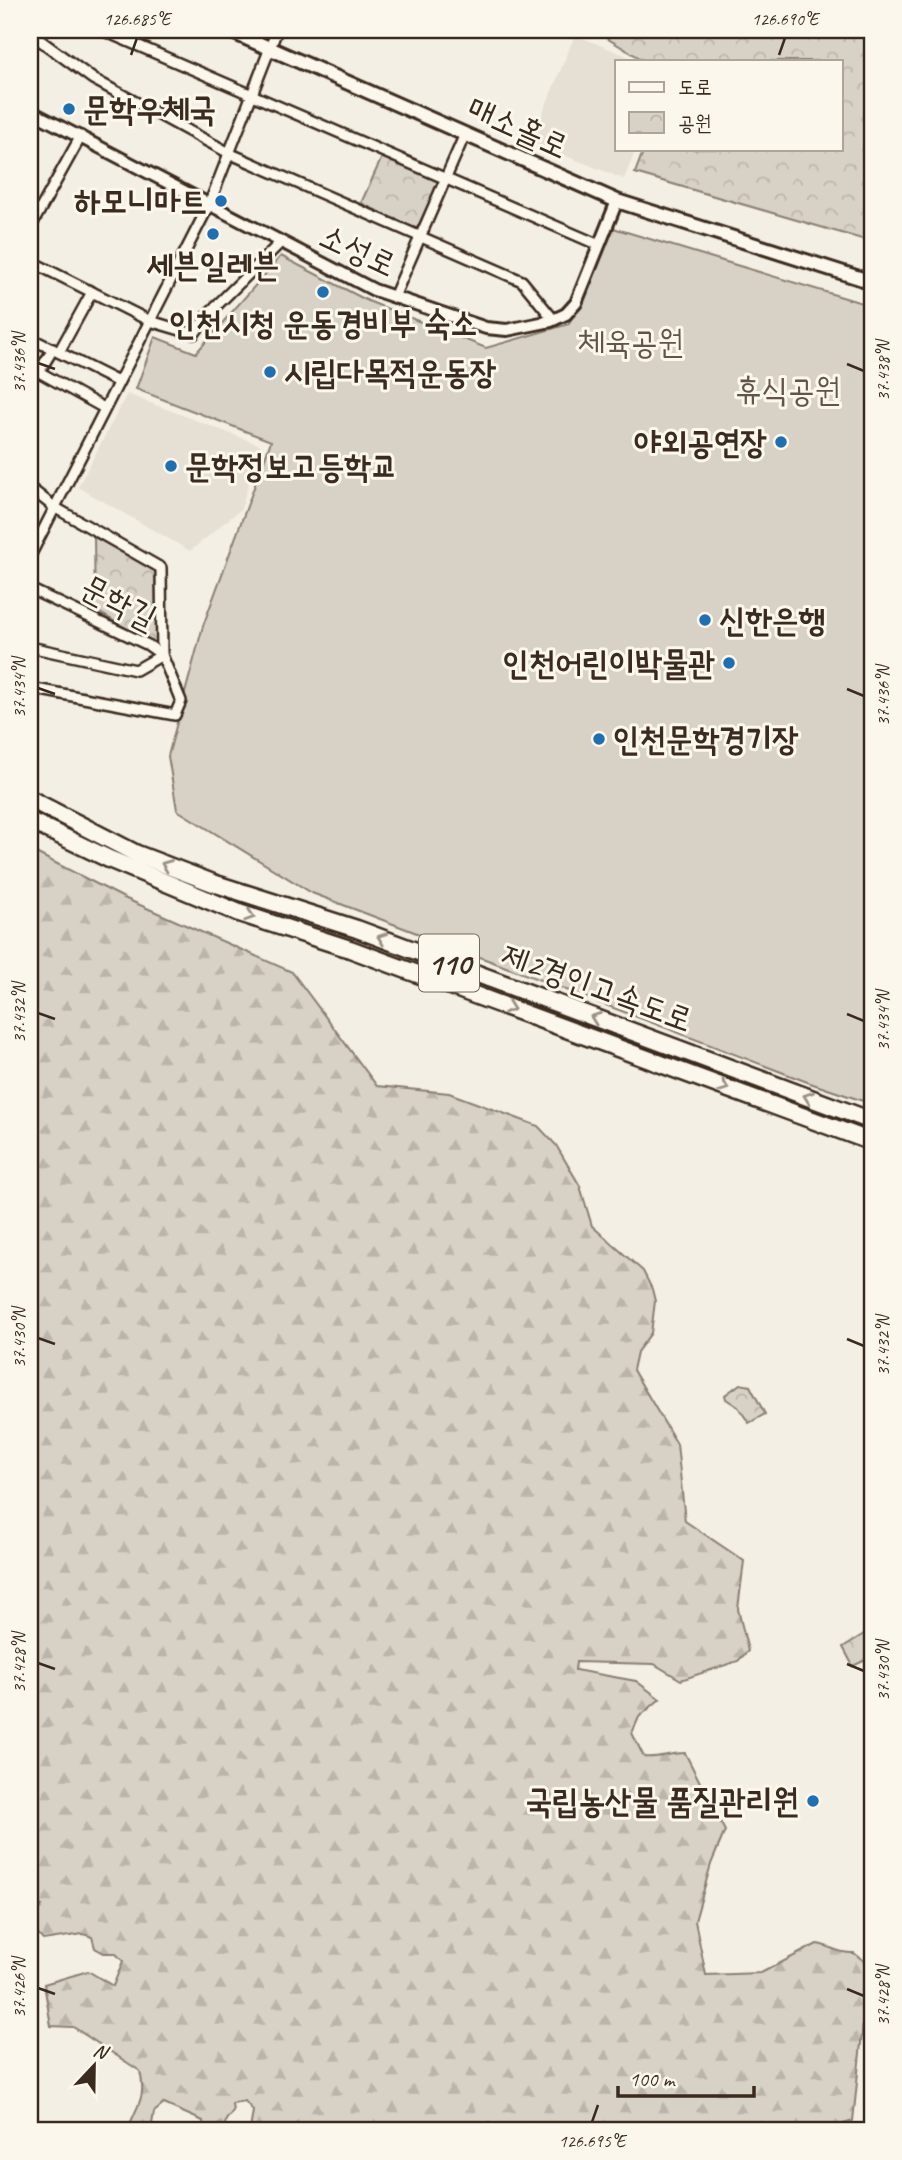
<svg xmlns="http://www.w3.org/2000/svg" width="902" height="2160" viewBox="0 0 902 2160" font-family="Caveat,'Poor Story',sans-serif">
  <style>
    .built { fill: #e5dfd4 }
    .forest { fill: url(#forest-firs); stroke: #8a7e72; stroke-width: 2 }
    .park { fill: url(#park-crowns); stroke: #8a7e72; stroke-width: 2 }
    .pitch { fill: #d8d1c6; stroke: #8a7e72; stroke-width: 2 }
    .lines { fill: none; stroke-linecap: round; stroke-linejoin: round }
    .minor-casing { stroke: #3b2a1e; stroke-width: 14 }
    .tertiary-casing { stroke: #3b2a1e; stroke-width: 16 }
    .secondary-casing { stroke: #3b2a1e; stroke-width: 18 }
    .motorway-casing { stroke: #3b2a1e; stroke-width: 21 }
    .minor { stroke: #fbf7ec; stroke-width: 9 }
    .tertiary { stroke: #fbf7ec; stroke-width: 10 }
    .secondary { stroke: #fbf7ec; stroke-width: 12 }
    .motorway { stroke: #fbf7ec; stroke-width: 16 }
    .oneway { stroke: #9b9085 }
    .ticks { fill: none; stroke: #3b2a1e; stroke-width: 2.5 }
    .poi-dot { fill: #1f6fb2; stroke: #fbf7ec; stroke-width: 2.5 }
    .labels { text-anchor: middle; dominant-baseline: central; stroke-width: 6; stroke-linejoin: round; paint-order: stroke }
    .shield { fill: #fbf7ec; stroke: #75685c; stroke-width: 2 }
    .shield-label { font-size: 32px; font-weight: bold; fill: #3b2a1e }
    .poi-label { font-size: 33px; font-weight: bold; fill: #3b2a1e; stroke: #fbf7ec; text-anchor: start }
    .street-label { font-size: 33px; fill: #3b2a1e; stroke: #fbf7ec }
    .park-label { font-size: 33px; fill: #625448; stroke: #fbf7ec }
    .neatline { fill: none; stroke: #3b2a1e; stroke-width: 2.5 }
    .ticks-label { font-size: 18px; text-anchor: middle; fill: #3b2a1e }
  </style>
  <defs>
    <pattern id="forest-firs" width="22" height="20" patternUnits="userSpaceOnUse" patternTransform="scale(1.75)"><rect width="22" height="20" fill="#d8d1c6"/><path d="M5 1l3.5 6h-7zM16 11l3.5 6h-7z" fill="#bab4aa"/></pattern>
    <pattern id="park-crowns" width="20" height="18" patternUnits="userSpaceOnUse" patternTransform="scale(1.75)"><rect width="20" height="18" fill="#d8d1c6"/><path d="M2 6a3 3 0 1 1 6 0M12 15a3 3 0 1 1 6 0" fill="none" stroke="#bab4aa"/></pattern>
  </defs>
  <rect width="100%" height="100%" fill="#f3efe4"/>
  <filter id="ink" filterUnits="userSpaceOnUse"><feTurbulence type="fractalNoise" baseFrequency=".0143" numOctaves="2"/><feDisplacementMap in="SourceGraphic" scale="14" xChannelSelector="R" yChannelSelector="G"/><feConvolveMatrix kernelMatrix="1 2 1 2 8 2 1 2 1" color-interpolation-filters="sRGB"/></filter>
  <g filter="url(#ink)">
    <!-- built -->
    <g class="built">
      <path d="M575 35 639 61H617V149H636L624 179 531 142Z"/>
      <path d="M127 394 260 445 241 509 190 551 78 487Z"/>
    </g>
    <!-- forest -->
    <path class="forest" d="M30 850 124 898 292 972 377 1086 449 1093 538 1126 556 1145 580 1186 592 1226 643 1271 652 1289 655 1301 651 1333 637 1352 633 1370 677 1444 685 1521 744 1561 738 1609 748 1651 738 1661 681 1680 654 1664 576 1662 575 1670 636 1681 660 1699 639 1717 632 1733 644 1757C657 1759 670 1753 685 1753L725 1831 711 1864 695 1921 706 1975 761 1973 817 1944C831 1946 838 1954 854 1953L869 1965 853 2121 834 2127 831 2130H250L253 2111 245 2101 232 2103 233 2111 226 2120 224 2130H204L203 2121 164 2104 154 2112 151 2130H128C136 2105 147 2100 140 2071L73 2027 51 2026 44 1984 88 1971 113 1986 123 1961 115 1953H104L95 1948 92 1937 83 1934 43 1940 30 1926 42 1906 30 1901Z"/>
    <!-- park -->
    <g class="park">
      <path d="M593 30H872V242L635 173 644 149H841V61H645Z"/>
      <path d="M383 155 441 181 416 230 361 203Z"/>
      <path d="M94 537 156 568 157 646 95 610Z"/>
      <path d="M740 1384 750 1386 765 1414 749 1423 738 1407 726 1399 725 1395Z"/>
      <path d="M872 1629V1657L853 1666 843 1647Z"/>
    </g>
    <!-- pitch -->
    <path class="pitch" d="M610 227 872 306V1104L810 1083 312 893 177 810 168 756 203 626 271 441 136 389 155 337 196 353 281 256 368 301 486 348 569 324Z"/>
    <g class="lines">
      <!-- minor casing -->
      <g class="minor-casing">
        <g id="minor">
          <path d="M102 30 599 245"/>
          <path d="M30 33 93 79 231 154 522 281 554 320"/>
          <path d="M30 41 39 30"/>
          <path d="M30 228 81 136"/>
          <path d="M30 261 150 321 194 334 210 312 281 242"/>
          <path d="M394 297 465 134"/>
          <path d="M30 338 118 382"/>
          <path d="M59 352 92 292"/>
          <path d="M39 372 104 408"/>
          <path d="M30 376 39 372 53 349"/>
          <path d="M30 488 54 507 161 568 162 655"/>
          <path d="M30 556 209 205 277 30"/>
          <path d="M30 589 148 645 162 655 181 701 175 715 30 688"/>
          <path d="M30 647 136 670 162 655"/>
        </g>
      </g>
      <!-- tertiary casing -->
      <g class="tertiary-casing">
        <path id="tertiary" d="M30 111 374 290 486 328 507 330 551 321 566 314 576 303 617 201"/>
      </g>
      <!-- secondary casing -->
      <g class="secondary-casing">
        <path id="secondary" d="M228 30 617 201 872 282"/>
      </g>
      <!-- motorway casing -->
      <g class="motorway-casing">
        <g id="motorway">
          <path d="M30 799 137 854 213 883 357 929 872 1121"/>
          <path d="M30 821 109 859 239 913 350 949 872 1142"/>
        </g>
      </g>
      <!-- minor -->
      <use href="#minor" class="minor"/>
      <!-- tertiary -->
      <use href="#tertiary" class="tertiary"/>
      <!-- secondary -->
      <use href="#secondary" class="secondary"/>
      <!-- motorway -->
      <use href="#motorway" class="motorway"/>
    </g>
    <!-- one-way arrows -->
    <defs><path id="oneway-chevron" d="M-2-3.5L2.5 0L-2 3.5" fill="none" stroke-width="1.6" stroke-linecap="round" stroke-linejoin="round" transform="scale(1.75)"/></defs>
    <g class="oneway">
      <use href="#oneway-chevron" transform="translate(166 865) rotate(-159)"/>
      <use href="#oneway-chevron" transform="translate(250 916) rotate(18)"/>
      <use href="#oneway-chevron" transform="translate(382 938) rotate(-160)"/>
      <use href="#oneway-chevron" transform="translate(510 1008) rotate(20)"/>
      <use href="#oneway-chevron" transform="translate(595 1018) rotate(-160)"/>
      <use href="#oneway-chevron" transform="translate(724 1087) rotate(20)"/>
      <use href="#oneway-chevron" transform="translate(808 1097) rotate(-160)"/>
    </g>
  </g>
  <!-- ticks -->
  <path class="ticks" d="M131 55 137 38M779 55 785 38M38 363 55 369M847 364 864 371M38 688 55 694M847 689 864 696M38 1013 55 1019M847 1014 864 1021M38 1338 55 1344M847 1339 864 1346M38 1663 55 1669M847 1664 864 1671M38 1988 55 1994M847 1989 864 1996M592 2122 598 2105"/>
  <!-- markers -->
  <g class="poi-dot">
    <circle cx="69" cy="109" r="7"/>
    <circle cx="221" cy="201" r="7"/>
    <circle cx="213" cy="234" r="7"/>
    <circle cx="323" cy="292" r="7"/>
    <circle cx="270" cy="372" r="7"/>
    <circle cx="781" cy="442" r="7"/>
    <circle cx="171" cy="466" r="7"/>
    <circle cx="705" cy="620" r="7"/>
    <circle cx="729" cy="663" r="7"/>
    <circle cx="599" cy="739" r="7"/>
    <circle cx="813" cy="1801" r="7"/>
  </g>
  <g class="labels">
    <!-- shield labels -->
    <rect class="shield" x="419" y="934.5" width="60" height="57" rx="5"/>
    <g class="shield-label">
      <text x="449" y="963">110</text>
    </g>
    <!-- poi labels -->
    <g class="poi-label">
      <text x="83" y="109">문학우체국</text>
      <text x="207" y="201" text-anchor="end">하모니마트</text>
      <text x="213" y="265" text-anchor="middle">세븐일레븐</text>
      <text x="323" y="323" text-anchor="middle">인천시청 운동경비부 숙소</text>
      <text x="284" y="372">시립다목적운동장</text>
      <text x="767" y="442" text-anchor="end">야외공연장</text>
      <text x="185" y="466">문학정보고등학교</text>
      <text x="719" y="620">신한은행</text>
      <text x="715" y="663" text-anchor="end">인천어린이박물관</text>
      <text x="613" y="739">인천문학경기장</text>
      <text x="799" y="1801" text-anchor="end">국립농산물 품질관리원</text>
    </g>
    <!-- street labels -->
    <g class="street-label">
      <text transform="translate(518 127) rotate(24)">매소홀로</text>
      <text transform="translate(358 250) rotate(25)">소성로</text>
      <text transform="translate(119 602) rotate(27)">문학길</text>
      <text transform="translate(597 987) rotate(20)">제2경인고속도로</text>
    </g>
    <!-- park labels -->
    <g class="park-label">
      <text x="631" y="342">체육공원</text>
      <text x="788" y="390">휴식공원</text>
    </g>
  </g>
  <!-- margin -->
  <rect width="902" height="2160" fill="none" stroke="#fbf7ec" stroke-width="77"/>
  <!-- legend -->
  <rect x="615" y="60" width="228" height="91" fill="#fbf7ec" stroke="#aea59a" stroke-width="2"/>
  <rect x="629" y="82" width="35" height="10" fill="#fbf7ec" stroke="#aea59a" stroke-width="2"/>
  <text x="678" y="94" font-size="21" fill="#3b2a1e">도로</text>
  <rect x="629" y="112" width="35" height="21" fill="url(#park-crowns)" stroke="#aea59a" stroke-width="2"/>
  <text x="678" y="130" font-size="21" fill="#3b2a1e">공원</text>
  <!-- north arrow -->
  <g transform="translate(94 2066) rotate(22)" stroke="#fbf7ec" stroke-width="5" paint-order="stroke">
  <path d="M0-5L12 26L0 18L-12 26Z" fill="#3b2a1e"/>
  <text y="-10" font-size="19" font-weight="bold" text-anchor="middle" fill="#3b2a1e">N</text>
  </g>
  <!-- scale -->
  <path d="M618 2086v10h136v-10" fill="none" stroke="#3b2a1e" stroke-width="3.5"/>
  <text x="629" y="2086" font-size="21" fill="#3b2a1e" stroke="#fbf7ec" stroke-width="5" paint-order="stroke">100 m</text>
  <rect x="38" y="38" width="826" height="2084" class="neatline"/>
  <g class="ticks-label">
    <text x="137" y="25">126.685°E</text>
    <text x="785" y="25">126.690°E</text>
    <text transform="translate(19 363) rotate(-90)" y="6">37.436°N</text>
    <text transform="translate(883 371) rotate(-90)" y="6">37.438°N</text>
    <text transform="translate(19 688) rotate(-90)" y="6">37.434°N</text>
    <text transform="translate(883 696) rotate(-90)" y="6">37.436°N</text>
    <text transform="translate(19 1013) rotate(-90)" y="6">37.432°N</text>
    <text transform="translate(883 1021) rotate(-90)" y="6">37.434°N</text>
    <text transform="translate(19 1338) rotate(-90)" y="6">37.430°N</text>
    <text transform="translate(883 1346) rotate(-90)" y="6">37.432°N</text>
    <text transform="translate(19 1663) rotate(-90)" y="6">37.428°N</text>
    <text transform="translate(883 1671) rotate(-90)" y="6">37.430°N</text>
    <text transform="translate(19 1988) rotate(-90)" y="6">37.426°N</text>
    <text transform="translate(883 1996) rotate(-90)" y="6">37.428°N</text>
    <text x="592" y="2147">126.695°E</text>
  </g>
</svg>
